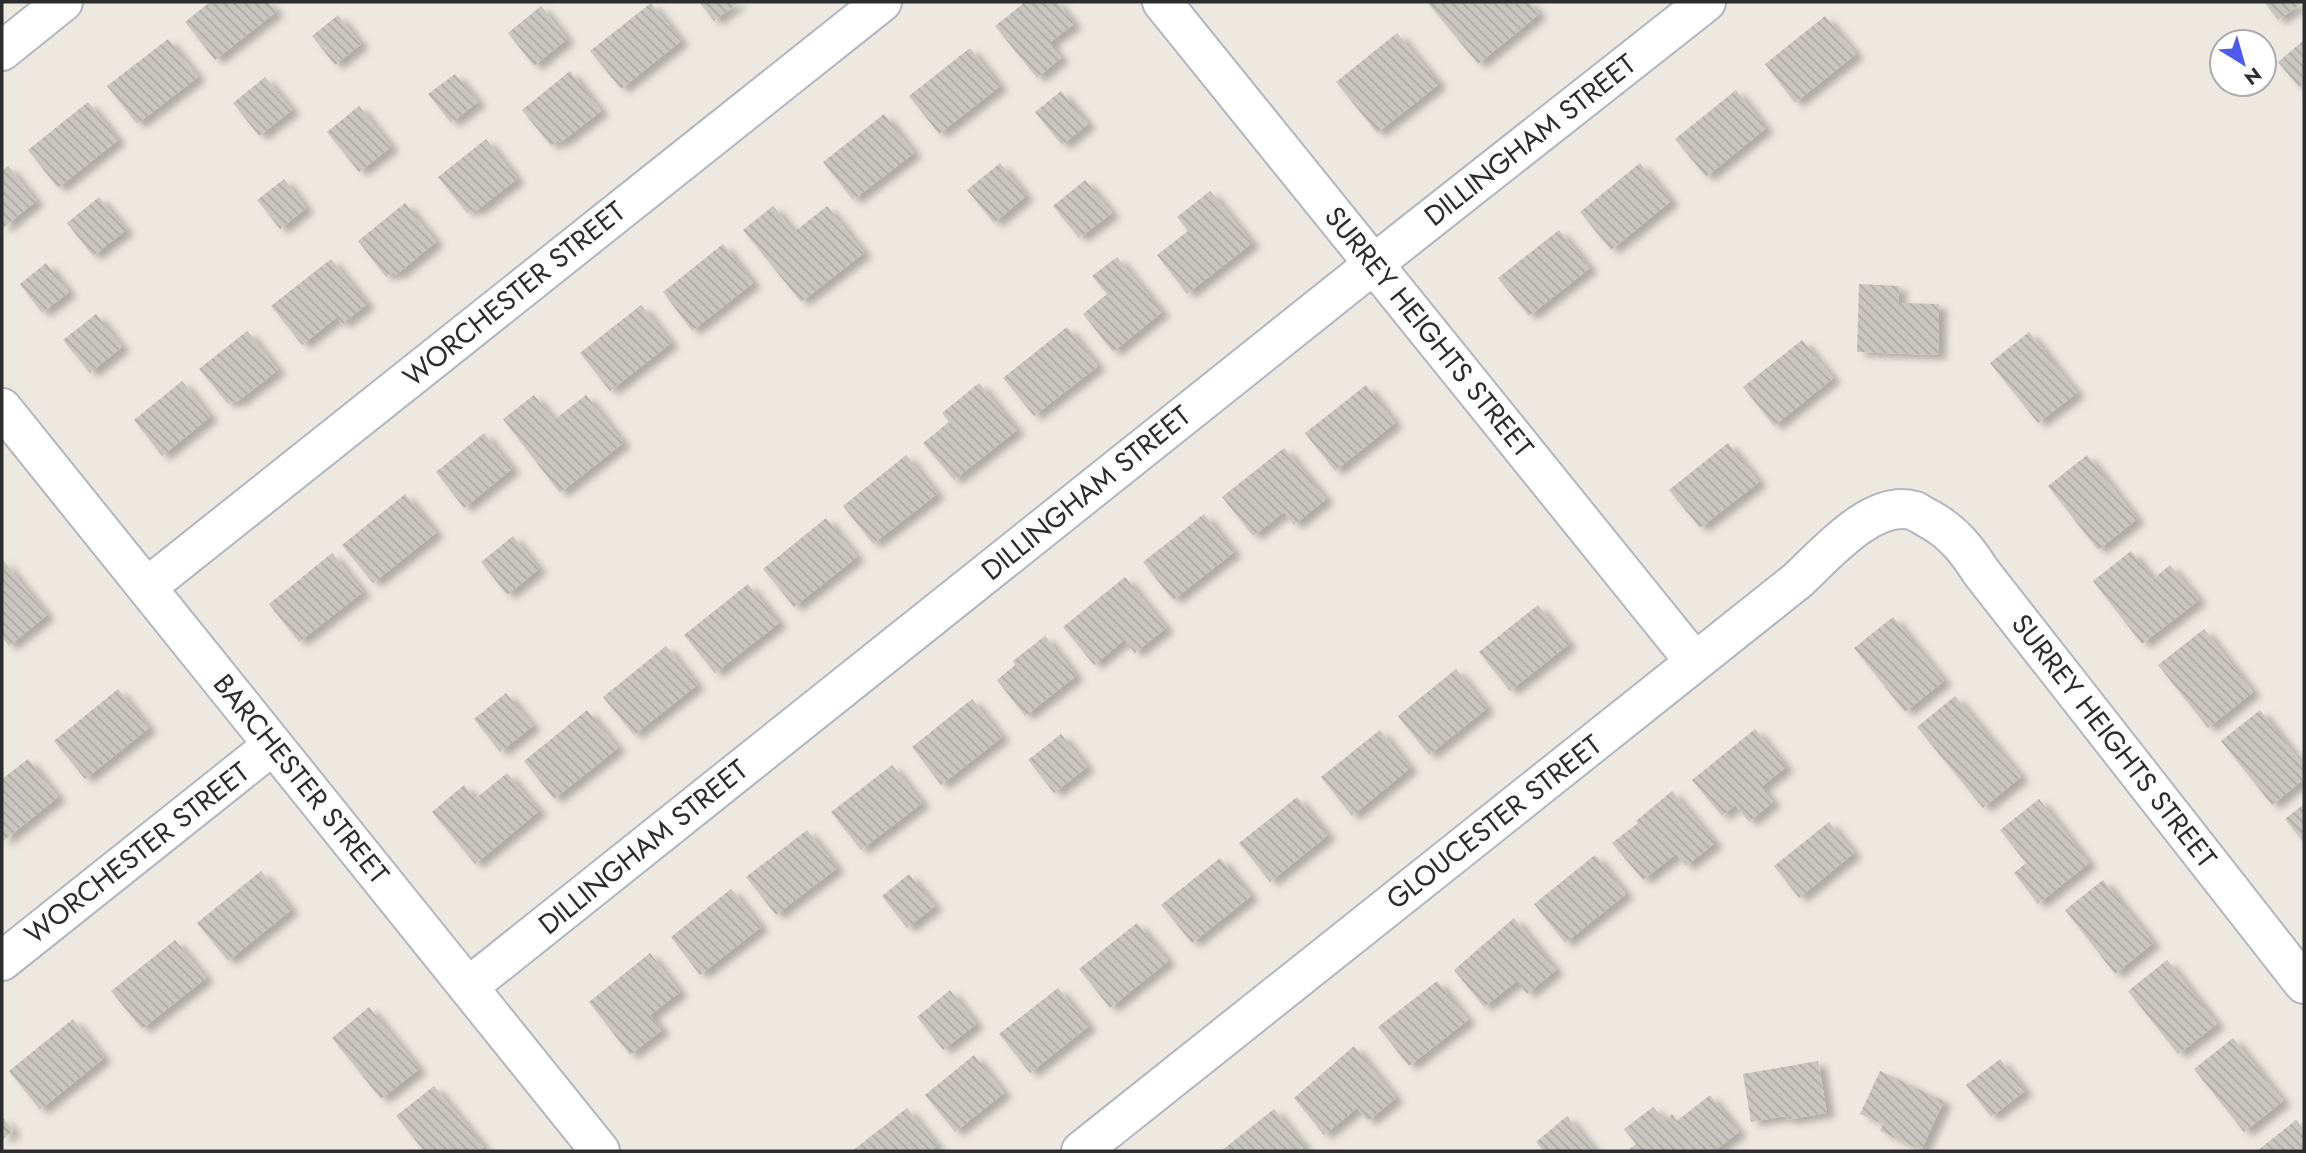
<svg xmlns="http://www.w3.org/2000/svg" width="2306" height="1153" viewBox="0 0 2306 1153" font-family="Jost,sans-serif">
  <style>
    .building { fill: url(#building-back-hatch); filter: url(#shadow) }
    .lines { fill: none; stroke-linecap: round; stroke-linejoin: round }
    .minor-casing { stroke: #b3b5bf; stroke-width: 42 }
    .minor { stroke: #fff; stroke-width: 38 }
    .labels { text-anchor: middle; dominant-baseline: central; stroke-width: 6; stroke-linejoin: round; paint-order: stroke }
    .street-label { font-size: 28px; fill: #2c2c2c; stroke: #fff }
  </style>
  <defs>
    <pattern id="building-back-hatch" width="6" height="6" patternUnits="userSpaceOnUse" patternTransform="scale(1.75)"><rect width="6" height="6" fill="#c9c5bf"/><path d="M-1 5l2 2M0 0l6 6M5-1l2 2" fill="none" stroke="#ada9a4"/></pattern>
    <filter id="shadow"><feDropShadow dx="8" dy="4.5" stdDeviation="3.5" flood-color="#0004"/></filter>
  </defs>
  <rect width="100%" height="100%" fill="#ede9e0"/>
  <!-- building -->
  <g class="building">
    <path d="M210 2H268L276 12 215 60 185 22Z"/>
    <path d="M699 2H739L714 21Z"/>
    <path d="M1025 2H1057L1074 24 1049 43 1061 58 1037 78 995 26Z"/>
    <path d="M1427 2H1529L1539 14 1478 64Z"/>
    <path d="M2264 2H2303L2278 20Z"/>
    <path d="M651 3 681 41 621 89 590 51Z"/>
    <path d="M541 6 567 39 534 66 508 33Z"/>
    <path d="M338 15 361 44 335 65 312 36Z"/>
    <path d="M1825 16 1856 54 1795 103 1765 64Z"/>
    <path d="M1397 33 1439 84 1377 133 1336 82Z"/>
    <path d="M168 39 198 77 137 124 107 86Z"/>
    <path d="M2304 40V83L2299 87 2278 62Z"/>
    <path d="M970 48 1000 86 939 134 909 96Z"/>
    <path d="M570 71 601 111 560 143 558 140 551 146 522 110Z"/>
    <path d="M455 74 478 102 451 123 428 94Z"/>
    <path d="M265 77 292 110 259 136 233 103Z"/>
    <path d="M1736 90 1766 128 1706 177 1675 139Z"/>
    <path d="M1061 91 1088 124 1062 145 1035 112Z"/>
    <path d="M88 102 118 140 58 188 28 150Z"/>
    <path d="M359 106 391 147 359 172 327 132Z"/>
    <path d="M884 114 914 153 853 200 823 162Z"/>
    <path d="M486 139 517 179 476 211 474 208 467 213 438 177Z"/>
    <path d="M1000 163 1026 196 994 223 967 190Z"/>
    <path d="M1640 163 1671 201 1611 250 1580 212Z"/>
    <path d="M8 166 36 201 2 229V171Z"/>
    <path d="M284 179 306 208 280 229 257 200Z"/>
    <path d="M1085 180 1112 213 1079 238 1053 206Z"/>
    <path d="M1210 191 1252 243 1187 294 1157 255 1188 231 1177 217Z"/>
    <path d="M99 197 126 230 93 256 67 223Z"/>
    <path d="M405 203 436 242 396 275 393 272 386 277 358 241Z"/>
    <path d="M773 206 794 232 827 206 864 253 801 302 743 230Z"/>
    <path d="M1559 230 1590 268 1529 316 1498 278Z"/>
    <path d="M723 244 753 283 692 331 663 292Z"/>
    <path d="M1117 257 1162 312 1113 352 1083 314 1107 294 1092 276Z"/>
    <path d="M331 259 367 304 342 324 337 317 302 345 271 306Z"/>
    <path d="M46 263 69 292 42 313 20 284Z"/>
    <path d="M1859 284 1899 286 1898 303 1939 304 1938 355 1857 352Z"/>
    <path d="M641 305 671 343 610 391 580 353Z"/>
    <path d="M96 314 122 347 90 373 63 340Z"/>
    <path d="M1067 327 1098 366 1034 416 1003 378Z"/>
    <path d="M247 331 278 370 237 402 235 400 228 404 199 369Z"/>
    <path d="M2029 332 2077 393 2038 423 1990 363Z"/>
    <path d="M1802 340 1833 378 1774 426 1743 387Z"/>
    <path d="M182 381 210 417 162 456 134 420Z"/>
    <path d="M979 383 1017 430 954 480 923 443 949 422 942 413Z"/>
    <path d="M1366 385 1395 423 1335 471 1305 433Z"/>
    <path d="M534 395 554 420 586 395 623 443 560 493 503 419Z"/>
    <path d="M484 433 512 469 464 508 436 472Z"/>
    <path d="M1728 443 1759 482 1700 528 1669 490Z"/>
    <path d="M1284 448 1326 499 1294 525 1284 512 1253 536 1222 497Z"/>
    <path d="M906 455 937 494 873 544 843 506Z"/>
    <path d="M2087 455 2137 519 2098 550 2048 486Z"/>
    <path d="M405 494 436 533 373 583 342 545Z"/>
    <path d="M1204 514 1234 552 1173 600 1143 562Z"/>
    <path d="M826 518 857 557 794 607 763 569Z"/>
    <path d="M513 536 539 569 507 595 481 562Z"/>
    <path d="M2131 551 2153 579 2170 565 2199 600 2142 644 2093 581Z"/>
    <path d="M332 553 363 592 299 642 269 604Z"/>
    <path d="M2 559 47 615 9 646 2 637Z"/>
    <path d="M1125 577 1166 628 1135 653 1124 640 1094 665 1063 627Z"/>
    <path d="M748 584 779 623 715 673 684 635Z"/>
    <path d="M1538 605 1569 644 1510 691 1479 652Z"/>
    <path d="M1893 617 1944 681 1905 712 1854 648Z"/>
    <path d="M2204 629 2253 692 2208 728 2158 665Z"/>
    <path d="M1045 636 1076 676 1025 716 997 680 1015 665 1013 661Z"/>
    <path d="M666 646 697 685 634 735 603 697Z"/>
    <path d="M1456 669 1487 708 1429 755 1398 716Z"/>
    <path d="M118 689 149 728 85 779 54 741Z"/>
    <path d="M506 693 533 726 500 752 474 719Z"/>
    <path d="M1955 696 2021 777 1983 808 1917 727Z"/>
    <path d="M972 699 1002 737 941 785 912 747Z"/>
    <path d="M587 710 618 748 554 799 524 761Z"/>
    <path d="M2260 710 2304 766V779L2272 805 2221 741Z"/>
    <path d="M1755 729 1786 767 1761 787 1773 802 1749 822 1735 805 1722 816 1692 780Z"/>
    <path d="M1380 730 1410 768 1352 816 1321 777Z"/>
    <path d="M1061 734 1087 767 1054 793 1028 760Z"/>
    <path d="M28 759 58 797 2 842V779Z"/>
    <path d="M892 765 922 803 861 850 831 812Z"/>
    <path d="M507 773 539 811 475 864 432 812 464 785 475 799Z"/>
    <path d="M1672 791 1715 843 1686 866 1676 854 1643 880 1612 843 1638 823 1636 821Z"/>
    <path d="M1297 797 1328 835 1270 882 1239 843Z"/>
    <path d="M2039 799 2089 863 2038 904 2014 873 2026 863 2000 830Z"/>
    <path d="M2304 804V843L2285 819Z"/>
    <path d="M1829 822 1854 853 1799 898 1774 866Z"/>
    <path d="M807 830 837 868 776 915 746 877Z"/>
    <path d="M1595 855 1626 894 1565 943 1534 904Z"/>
    <path d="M1220 858 1251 896 1192 943 1161 905Z"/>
    <path d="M261 871 291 910 228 961 197 923Z"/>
    <path d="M909 874 935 906 907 928 882 896Z"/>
    <path d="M2103 880 2153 943 2115 974 2065 910Z"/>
    <path d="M731 889 761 927 700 975 671 937Z"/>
    <path d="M1514 918 1556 970 1527 994 1517 981 1484 1007 1454 970Z"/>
    <path d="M1137 923 1168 961 1110 1008 1079 969Z"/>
    <path d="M175 940 206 978 142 1029 111 991Z"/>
    <path d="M650 953 680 992 650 1015 662 1030 630 1055 589 1002Z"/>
    <path d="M2167 960 2217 1024 2178 1054 2128 991Z"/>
    <path d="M1437 981 1468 1020 1409 1066 1378 1027Z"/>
    <path d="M1058 988 1089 1026 1030 1073 999 1034Z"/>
    <path d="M950 990 976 1024 943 1050 917 1017Z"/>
    <path d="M369 1007 419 1069 381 1099 332 1038Z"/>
    <path d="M73 1019 104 1058 40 1110 9 1071Z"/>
    <path d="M2233 1038 2283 1101 2244 1132 2194 1069Z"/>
    <path d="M1354 1046 1396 1098 1368 1121 1357 1108 1324 1135 1294 1098Z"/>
    <path d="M974 1055 1004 1093 955 1132 925 1095Z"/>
    <path d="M2000 1059 2025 1091 1991 1117 1966 1085Z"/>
    <path d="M1818 1061 1827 1113 1786 1120V1116L1751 1122 1743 1074Z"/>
    <path d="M1880 1071 1944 1101 1921 1150 1880 1131 1883 1124 1860 1114Z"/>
    <path d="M434 1086 484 1147 479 1151H424L396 1116Z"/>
    <path d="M1710 1095 1739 1132 1714 1151H1627L1636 1144 1624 1129 1653 1107 1665 1121 1672 1114 1677 1121Z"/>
    <path d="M907 1108 937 1146 930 1151H852Z"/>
    <path d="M1274 1109 1305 1147 1300 1151H1221Z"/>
    <path d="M2 1116 13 1131 2 1140Z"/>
    <path d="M1567 1116 1595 1151H1544L1536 1142Z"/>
    <path d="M2296 1120 2304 1130V1151H2257Z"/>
  </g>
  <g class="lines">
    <!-- minor casing -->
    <g class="minor-casing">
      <g id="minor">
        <path d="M1162 2 1695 662"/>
        <path d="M2 51 63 2"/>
        <path d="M2 408 600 1151"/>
        <path d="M147 587 882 2"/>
        <path d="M2 961 273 745"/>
        <path d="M468 987 1409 236 1706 2"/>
        <path d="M1081 1151 1798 580C1825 555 1873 498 1915 511 1919 513 1925 517 1929 519 1953 532 1967 550 1981 572L2304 984"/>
      </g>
    </g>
    <!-- minor -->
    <use href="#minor" class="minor"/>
  </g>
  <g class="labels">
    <!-- street labels -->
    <g class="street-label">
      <text transform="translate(1530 140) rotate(-38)">DILLINGHAM STREET</text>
      <text transform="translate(514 294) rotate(-39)">WORCHESTER STREET</text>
      <text transform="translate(1429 332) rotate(51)">SURREY HEIGHTS STREET</text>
      <text transform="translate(1086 493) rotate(-39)">DILLINGHAM STREET</text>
      <text transform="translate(2114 741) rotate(52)">SURREY HEIGHTS STREET</text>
      <text transform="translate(301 779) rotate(51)">BARCHESTER STREET</text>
      <text transform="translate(1494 822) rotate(-38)">GLOUCESTER STREET</text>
      <text transform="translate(643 847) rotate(-39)">DILLINGHAM STREET</text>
      <text transform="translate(137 853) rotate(-38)">WORCHESTER STREET</text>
    </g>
  </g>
  <!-- border -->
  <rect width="2306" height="1153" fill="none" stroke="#2c2c2c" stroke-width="7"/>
  <!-- north arrow -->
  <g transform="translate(2243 63) rotate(143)"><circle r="33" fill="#ffffff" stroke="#ababab" stroke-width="2"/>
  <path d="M0-5L12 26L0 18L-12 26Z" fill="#4d5bed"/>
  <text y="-10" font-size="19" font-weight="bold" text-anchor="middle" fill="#2c2c2c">N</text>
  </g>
</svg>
